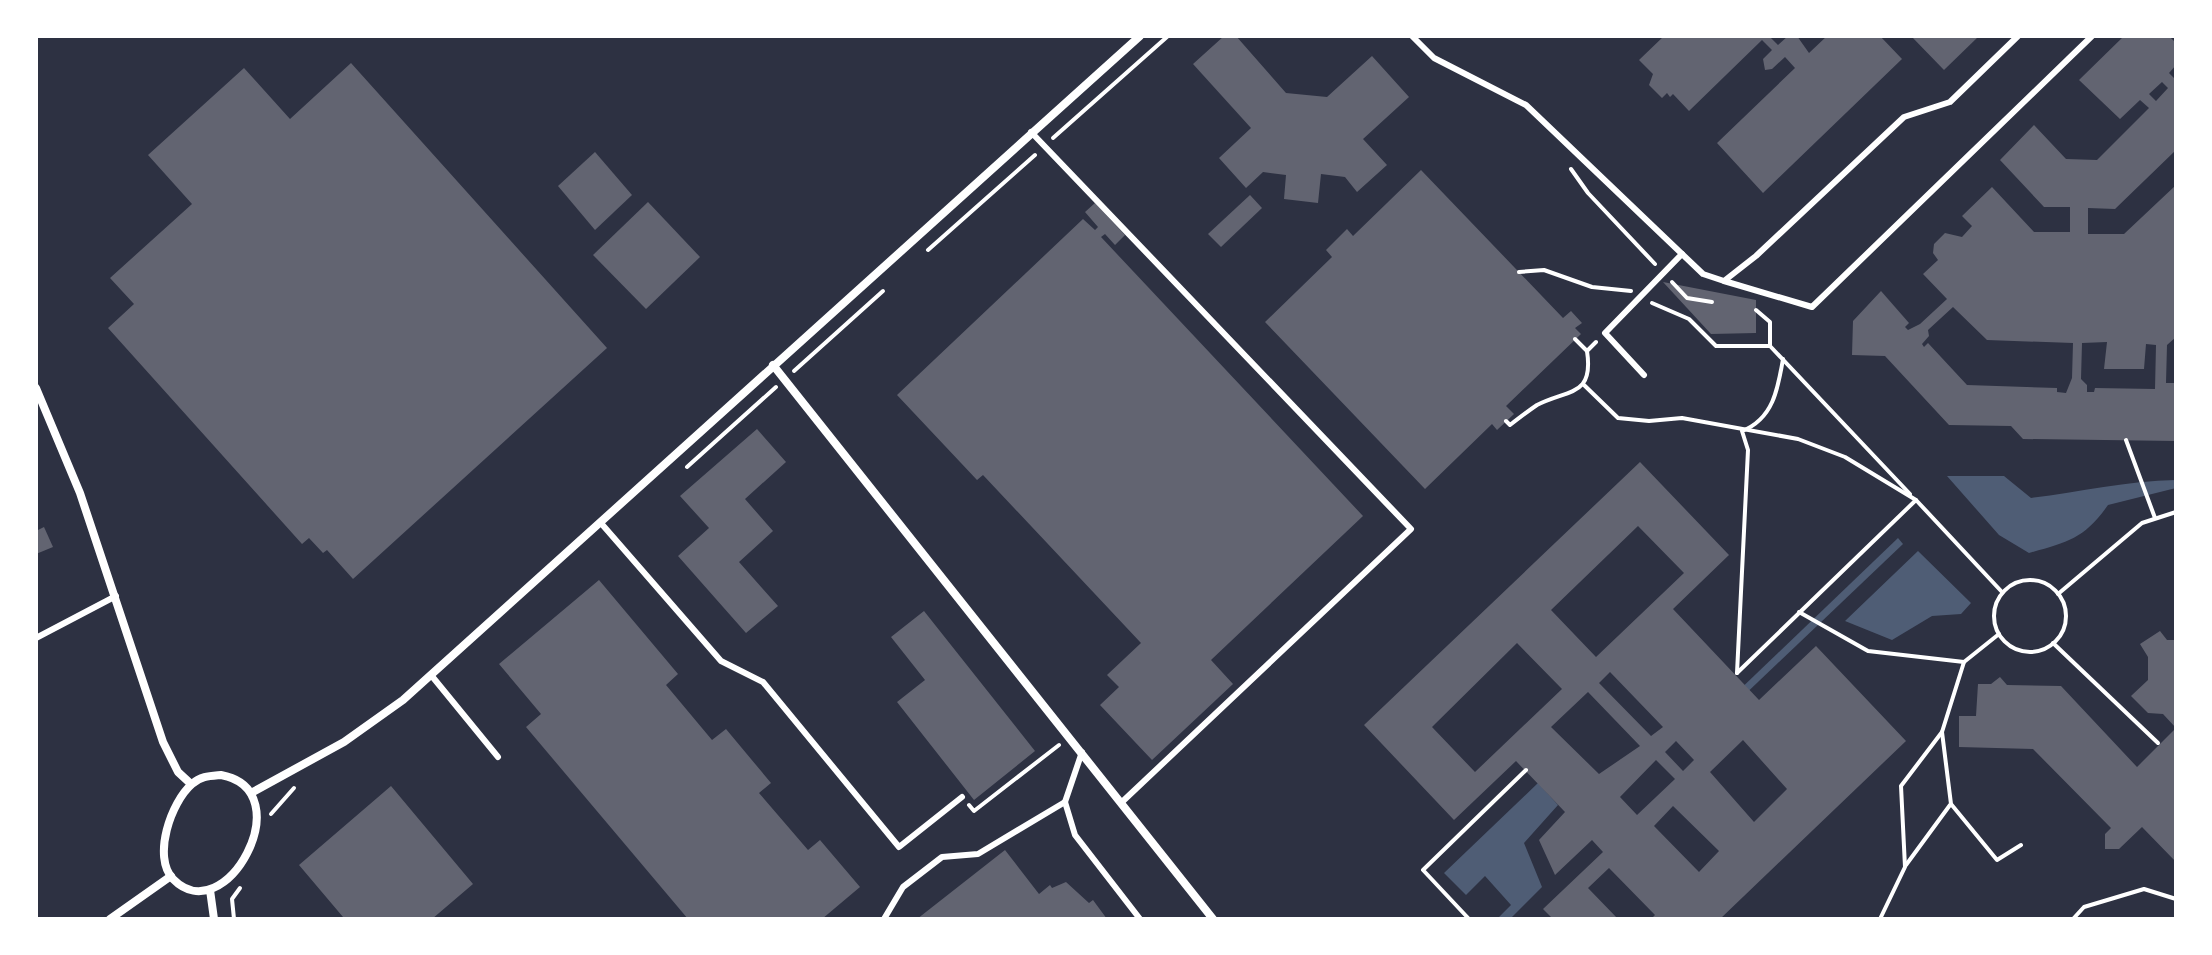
<svg xmlns="http://www.w3.org/2000/svg" width="2212" height="955" viewBox="0 0 2212 955" font-family="Helvetica,sans-serif">
  <style>
    .water { fill: #4f5d75 }
    .building { fill: #626471; fill-rule: evenodd }
    .lines { fill: none; stroke-linecap: round; stroke-linejoin: round }
    .path { stroke: #fff; stroke-width: 4 }
    .service { stroke: #fff; stroke-width: 6 }
    .minor { stroke: #fff; stroke-width: 8 }
  </style>
  <rect width="100%" height="100%" fill="#2d3142"/>
  <!-- water -->
  <g class="water">
    <path d="M1947 476H2004L2031 498C2079 492 2127 481 2176 480V488L2108 505C2084 539 2068 542 2029 553L1999 535Z"/>
    <path d="M1898 538 1903 544 1737 702 1732 697Z"/>
    <path d="M1918 551 1971 603 1961 614 1932 616 1892 640 1845 621Z"/>
    <path d="M1538 783 1558 805 1524 843 1542 887 1510 919H1497L1511 905 1485 876 1466 895 1444 873Z"/>
  </g>
  <!-- building -->
  <g class="building">
    <path d="M1224 36H1236L1286 93 1327 97 1372 56 1409 97 1363 139 1387 165 1357 192 1345 177 1321 174 1318 203 1284 199 1286 175 1263 172 1246 188 1219 158 1251 128 1193 64Z"/>
    <path d="M1664 36H1769L1778 45 1788 36H1797L1809 53 1827 36H1880L1902 59 1763 193 1717 143 1795 68 1785 57 1772 69 1765 70 1763 59 1772 50 1762 40 1689 111 1673 94 1670 97 1667 93 1662 98 1649 85 1653 74 1639 60Z"/>
    <path d="M1911 36H1979L1944 70Z"/>
    <path d="M2124 36H2169L2176 43V65L2169 73 2176 80V150L2115 209 2088 208V234H2124L2176 185V337L2167 345 2166 383H2176V441L2023 439 2011 426 1949 425 1885 356 1852 355 1853 321 1881 291 1909 323 1905 327 1908 330 1920 324 1947 299 1923 274 1938 260 1933 253 1934 244 1945 233 1962 237 1972 226 1962 216 1992 187 2034 232H2070V207H2044L2000 160 2034 125 2066 159 2097 160 2149 108 2140 100 2120 119 2079 80ZM2162 82 2168 88 2156 101 2149 94ZM1953 307 1987 340 2073 343 2072 378 2066 393 2057 392V388L1967 385 1928 343 1924 347 1922 344 1929 336 1928 330ZM2107 342 2104 369H2144L2146 344 2156 345 2155 389 2095 388 2094 392H2087V385L2081 379 2082 343Z"/>
    <path d="M351 63 607 348 353 579 327 550 323 553 309 538 302 544 108 328 134 304 110 278 192 204 148 155 244 68 290 119Z"/>
    <path d="M595 152 632 195 595 230 558 186Z"/>
    <path d="M1421 170 1563 318 1571 311 1582 323 1575 328 1581 334 1506 406 1514 414 1497 430 1492 424 1425 489 1265 322 1332 257 1326 250 1347 229 1353 236Z"/>
    <path d="M1250 195 1262 208 1221 247 1208 234Z"/>
    <path d="M648 202 700 257 646 309 593 255Z"/>
    <path d="M1095 203 1125 235 1115 245 1105 234 1101 237 1363 516 1211 660 1233 684 1152 760 1100 705 1119 687 1107 675 1141 643 983 475 977 480 897 395 1083 219 1095 230 1098 227 1085 212Z"/>
    <path d="M1663 282 1756 300V333L1711 334Z"/>
    <path d="M757 429 786 462 745 499 773 531 739 562 778 606 746 633 678 556 709 528 680 496Z"/>
    <path d="M1640 462 1729 555 1673 609 1759 700 1816 646 1906 741 1720 919H1651L1655 915 1609 868 1588 888 1618 919H1553L1543 909 1603 852 1592 840 1555 875 1539 840 1565 812 1516 761 1454 820 1364 725ZM1638 526 1684 573 1596 657 1551 610ZM1517 643 1562 689 1475 772 1432 727ZM1610 672 1663 727 1651 736 1599 683ZM1588 692 1640 746 1599 774 1551 727ZM1743 740 1787 789 1754 822 1710 772ZM1676 741 1694 760 1683 771 1665 752ZM1656 760 1675 779 1637 815 1620 797ZM1673 806 1719 851 1699 872 1654 826Z"/>
    <path d="M44 527 53 547 36 554V531Z"/>
    <path d="M599 580 678 674 666 685 712 740 726 729 771 783 759 793 808 850 820 840 860 887 822 919H688L526 727 541 714 499 664Z"/>
    <path d="M924 611 1035 751 974 800 897 702 925 680 891 637Z"/>
    <path d="M2160 631 2167 640H2176V728L2163 714 2148 713 2131 696 2148 680V657L2140 644Z"/>
    <path d="M2000 677 2007 685 2061 686 2137 767 2176 728V862L2142 827 2119 849H2105V834L2111 828 2033 749 1959 747V716H1976L1978 684H1991Z"/>
    <path d="M391 786 473 884 432 919H341L343 917 299 865Z"/>
    <path d="M1005 850 1039 894 1050 885 1052 888 1066 882 1089 903 1093 900 1107 919H917Z"/>
  </g>
  <g class="lines">
    <!-- path -->
    <g class="path">
      <path d="M1053 138 1168 36"/>
      <path d="M1571 169 1588 193 1655 264"/>
      <path d="M928 250 1035 155"/>
      <path d="M1519 272 1544 270 1592 287 1631 291"/>
      <path d="M1672 282 1687 298 1712 302"/>
      <path d="M1652 303 1689 319 1716 346H1770"/>
      <path d="M1756 310 1770 322V346L1910 494"/>
      <path d="M1575 339 1587 351"/>
      <path d="M794 371 883 291"/>
      <path d="M1584 385 1618 418 1649 421 1682 418 1798 439 1845 457 1916 500 1737 673"/>
      <path d="M1506 421 1510 425C1519 418 1528 411 1537 405 1568 389 1594 397 1587 351L1596 342"/>
      <path d="M2126 440 2155 518"/>
      <path d="M687 467 776 387"/>
      <path d="M1916 500 2002 592"/>
      <circle cx="2030" cy="616" r="36"/>
      <path d="M2058 594 2142 523 2176 512"/>
      <path d="M1799 612 1868 651 1964 662"/>
      <path d="M2053 643 2158 743"/>
      <path d="M1737 673 1748 450 1742 431C1773 419 1778 389 1783 359"/>
      <path d="M1942 732 1951 804 1997 860 2021 845"/>
      <path d="M969 805 974 811 1059 745"/>
      <path d="M271 814 294 788"/>
      <path d="M1906 865 1950 805"/>
      <path d="M234 919 232 899 240 888"/>
      <path d="M1469 919 1423 870 1526 770"/>
      <path d="M1880 919 1905 867 1901 786 1942 732 1964 662 1999 634"/>
      <path d="M2073 919 2084 907 2144 889 2176 899"/>
    </g>
    <!-- service -->
    <g class="service">
      <path d="M1412 36 1434 58 1526 105 1703 274 1724 281 1756 256 1904 117 1950 102 2018 36"/>
      <path d="M1031 132 1411 529 1122 802"/>
      <path d="M1724 281 1812 307 2092 36"/>
      <path d="M1644 375 1605 333 1682 254"/>
      <path d="M600 522 721 661 763 682 899 847 962 797"/>
      <path d="M36 638 116 596"/>
      <path d="M431 675 498 757"/>
      <path d="M1082 752 1065 802 1075 835 1140 919"/>
      <path d="M884 919 903 887 942 857 978 854 1065 802"/>
    </g>
    <!-- minor -->
    <g class="minor">
      <path d="M773 365 1213 919"/>
      <path d="M36 388 80 493 163 742 178 772 191 784"/>
      <path d="M221 775C303 790 225 933 173 879 152 857 171 802 192 784 201 776 210 776 221 775Z"/>
      <path d="M251 793 344 742 403 700 1140 36"/>
      <path d="M210 890 214 919"/>
      <path d="M110 919 171 876"/>
    </g>
  </g>
  <!-- border -->
  <rect width="2212" height="955" fill="none" stroke="#ffffff" stroke-width="76"/>
</svg>
